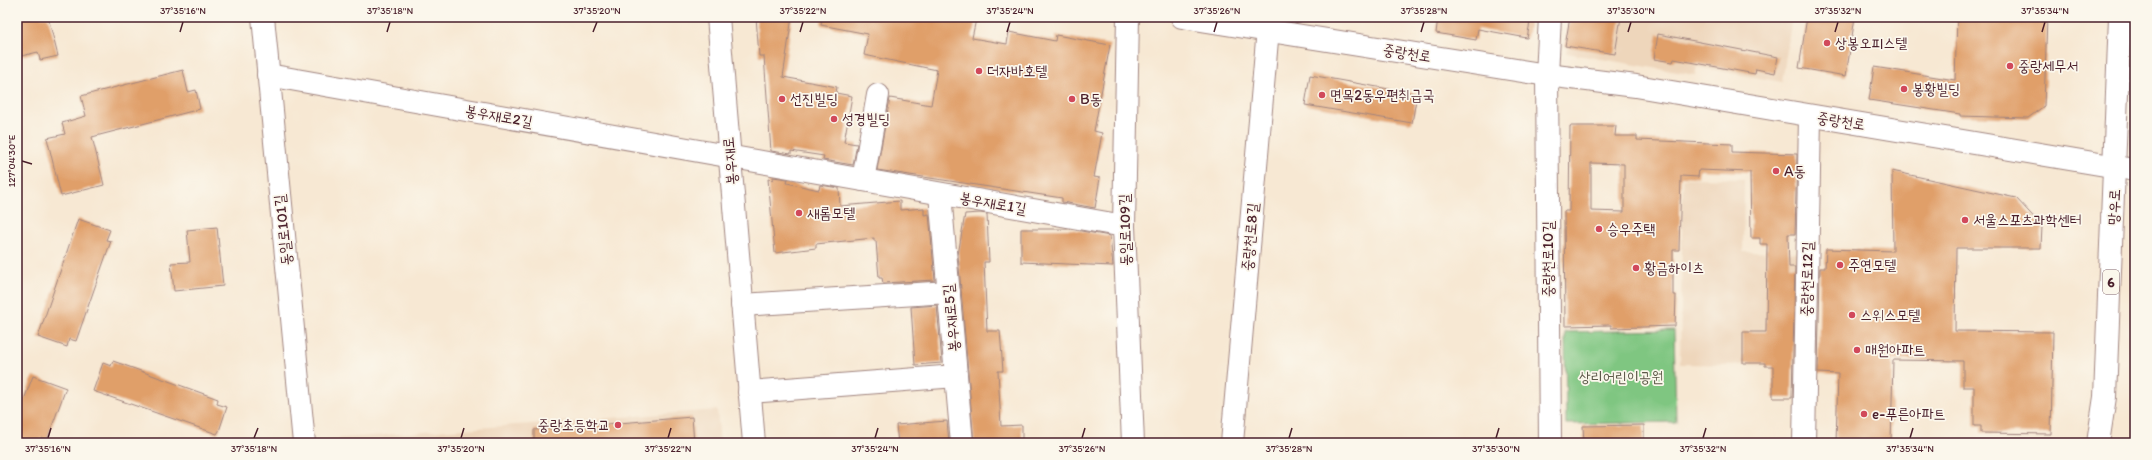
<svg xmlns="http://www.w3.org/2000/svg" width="2152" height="460" viewBox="0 0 2152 460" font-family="Itim,'Poor Story',sans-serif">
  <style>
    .built { fill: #eed6bb }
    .green { fill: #7fc681; stroke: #647256 }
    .building { fill: #e09f69; fill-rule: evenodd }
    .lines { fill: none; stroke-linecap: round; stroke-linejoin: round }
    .street-casing { stroke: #a0847f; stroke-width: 24 }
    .secondary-casing { stroke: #a0847f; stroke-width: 24 }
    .primary-casing { stroke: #a0847f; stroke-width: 24 }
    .street { stroke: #fff; stroke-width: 22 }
    .secondary { stroke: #fff; stroke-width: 22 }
    .primary { stroke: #fff; stroke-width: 22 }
    .ticks { fill: none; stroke: #4a1f2b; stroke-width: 1.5 }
    .poi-dot { fill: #d1495b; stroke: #fbf7ec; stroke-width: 1.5 }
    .labels { text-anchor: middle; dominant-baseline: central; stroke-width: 3.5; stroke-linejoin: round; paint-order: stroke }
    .shield { fill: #fbf7ec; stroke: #7f6065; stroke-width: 1 }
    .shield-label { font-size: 14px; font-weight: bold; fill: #4a1f2b }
    .poi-label { font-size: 15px; fill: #4a1f2b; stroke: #fbf7ec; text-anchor: start }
    .street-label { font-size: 15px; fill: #4a1f2b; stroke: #fbf7ec }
    .park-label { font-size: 15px; fill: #5d5949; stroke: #fbf7ec }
    .neatline { fill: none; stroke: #4a1f2b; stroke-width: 1.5 }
    .ticks-label { font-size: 10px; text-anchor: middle; fill: #4a1f2b }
  </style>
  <rect width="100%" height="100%" fill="#fbf7ec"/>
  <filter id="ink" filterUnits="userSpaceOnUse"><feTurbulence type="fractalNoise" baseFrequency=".025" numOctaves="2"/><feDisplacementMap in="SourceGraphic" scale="8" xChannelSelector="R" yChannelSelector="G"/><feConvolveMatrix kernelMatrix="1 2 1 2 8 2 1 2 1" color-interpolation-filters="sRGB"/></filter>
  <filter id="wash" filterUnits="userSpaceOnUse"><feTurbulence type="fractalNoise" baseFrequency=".012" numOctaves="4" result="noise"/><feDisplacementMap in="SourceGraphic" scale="16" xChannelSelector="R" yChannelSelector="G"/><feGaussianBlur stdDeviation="0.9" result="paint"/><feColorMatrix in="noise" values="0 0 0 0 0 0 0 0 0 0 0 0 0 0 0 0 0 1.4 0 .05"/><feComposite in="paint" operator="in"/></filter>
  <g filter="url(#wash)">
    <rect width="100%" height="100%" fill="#f7e8d3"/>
    <!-- built -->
    <g class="built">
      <path d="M1571 17H1792L1782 82 1697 67 1695 75 1566 53Z"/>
      <path d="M1683 178 1744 179 1743 252 1803 253 1801 366 1680 364Z"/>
      <path d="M717 410 720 443H319L318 440Z"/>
    </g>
    <!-- green -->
    <path class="green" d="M1674 330 1676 422 1566 424 1565 332Z"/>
    <g id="blocks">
      <!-- building -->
      <g class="building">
        <path d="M17 17H48L58 56 40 60 38 52 17 57Z"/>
        <path d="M756 17H792L783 77 837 87 836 93 852 96 844 142 857 144 853 165 823 160 824 156 791 151V154L771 151 764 56H759Z"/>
        <path d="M822 17H963L976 19 972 38 1007 44 1009 32 1055 41 1056 35 1110 45 1094 131 1102 133 1094 177 1100 178 1095 208 1062 202V198L877 170 890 98 931 105 937 70 864 55 868 34 821 25Z"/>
        <path d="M1438 17H1531L1527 38 1478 29 1476 40 1436 33Z"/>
        <path d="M1570 17H1621L1615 54 1565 46Z"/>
        <path d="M1807 17H1855L1846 76 1799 68Z"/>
        <path d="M1957 17H2047L2044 106 2028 118 1960 116V114L1869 100 1874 67 1955 80Z"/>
        <path d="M1658 34 1778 57 1775 73 1756 69 1755 74 1674 59 1673 62 1654 59Z"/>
        <path d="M183 70 188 92 196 90 200 109 92 137 104 185 61 196 47 138 65 134 62 123 86 116 81 96Z"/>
        <path d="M1310 75 1417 94 1412 123 1305 105Z"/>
        <path d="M1570 126H1616L1615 136H1637V140L1732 144V152L1797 154 1795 234H1788L1789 267H1795L1792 398H1773V366H1765V363H1743V332H1766L1767 244H1760V238H1751L1750 172 1699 170 1698 177 1681 176 1679 250H1673V295H1676L1675 326 1611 328V325L1565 326 1564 211H1569ZM1591 163 1624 164V212L1591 211Z"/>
        <path d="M1892 171 2016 198 2042 226 2041 248H1956L1955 331 2053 332 2051 434 1981 433V426H1974V387H1963V361L1893 360 1891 443H1836L1838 374 1818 373 1820 268H1825L1826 249 1893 251Z"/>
        <path d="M773 177 788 179 787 183 819 190 820 185 839 188 840 206 900 201V210L924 208V215L929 214 935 280 883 283 882 278H879L876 241H874V238L816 244V248L775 253 768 179 773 180Z"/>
        <path d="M980 213 987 214 989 262H984L987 331H1000L1003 371H998L1001 426 1022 425V443H974L958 255 965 214Z"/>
        <path d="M78 219 110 230 106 240 111 241 76 341 69 339 67 347 38 337Z"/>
        <path d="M217 227 223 286 174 291 171 263 190 262 187 230Z"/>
        <path d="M1021 229H1070L1110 236 1113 266 1021 262Z"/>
        <path d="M937 305 942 363 915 365 911 307Z"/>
        <path d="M113 361 218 399 217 404 227 407 219 431 217 434 93 391 103 363 111 366Z"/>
        <path d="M33 376 66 388 47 440 41 438 39 443H17V418Z"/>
        <path d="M692 417 694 443H534V430Z"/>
        <path d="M947 421 949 443H898L896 425Z"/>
        <path d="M1644 425V443H1584L1583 426Z"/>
      </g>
    </g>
  </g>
  <g filter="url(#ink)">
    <use href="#blocks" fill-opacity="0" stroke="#a0847f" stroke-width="1"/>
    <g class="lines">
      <!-- street casing -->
      <g class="street-casing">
        <g id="street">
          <path d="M263 17 304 443"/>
          <path d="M1128 17 1124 226 1133 443"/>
          <path d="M268 75 1124 226"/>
          <path d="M863 180 878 95"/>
          <path d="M940 194 962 443"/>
          <path d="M742 305 949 292"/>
          <path d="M749 392 956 376"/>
          <path d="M1232 443 1269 17"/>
          <path d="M1550 443 1547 75 1550 17"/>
          <path d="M1804 443 1810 116"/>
        </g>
      </g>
      <!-- secondary casing -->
      <g class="secondary-casing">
        <g id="secondary">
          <path d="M718 17 754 443"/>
          <path d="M1182 17 1547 75 1636 86 2135 170"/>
        </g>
      </g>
      <!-- primary casing -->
      <g class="primary-casing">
        <path id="primary" d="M2098 443 2105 397 2120 17"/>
      </g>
      <!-- street -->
      <use href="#street" class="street"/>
      <!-- secondary -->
      <use href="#secondary" class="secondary"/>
      <!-- primary -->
      <use href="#primary" class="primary"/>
    </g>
  </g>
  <!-- ticks -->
  <path class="ticks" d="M180 32 183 22M387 32 390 22M593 32 597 22M800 32 803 22M1007 32 1010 22M1214 32 1217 22M1421 32 1424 22M1628 32 1631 22M1835 32 1838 22M2042 32 2045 22M22 161 32 164M48 438 51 428M254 438 258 428M461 438 464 428M668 438 671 428M875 438 878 428M1082 438 1085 428M1289 438 1292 428M1496 438 1499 428M1703 438 1706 428M1910 438 1913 428"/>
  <!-- markers -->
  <g class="poi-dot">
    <circle cx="1827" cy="43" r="4"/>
    <circle cx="2010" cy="66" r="4"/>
    <circle cx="979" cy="71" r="4"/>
    <circle cx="1904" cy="89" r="4"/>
    <circle cx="1322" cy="95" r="4"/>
    <circle cx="782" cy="99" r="4"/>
    <circle cx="1072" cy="99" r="4"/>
    <circle cx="834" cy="119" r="4"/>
    <circle cx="1776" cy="171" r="4"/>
    <circle cx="799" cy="213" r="4"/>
    <circle cx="1965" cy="220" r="4"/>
    <circle cx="1599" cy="229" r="4"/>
    <circle cx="1840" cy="265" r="4"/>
    <circle cx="1636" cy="268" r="4"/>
    <circle cx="1852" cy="315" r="4"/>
    <circle cx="1857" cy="350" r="4"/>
    <circle cx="1864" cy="414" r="4"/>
    <circle cx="618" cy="425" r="4"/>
  </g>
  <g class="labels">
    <!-- shield labels -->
    <rect class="shield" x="2103" y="270" width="16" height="24" rx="3"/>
    <g class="shield-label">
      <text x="2111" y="282">6</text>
    </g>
    <!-- poi labels -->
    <g class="poi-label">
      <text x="1835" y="43">상봉오피스텔</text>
      <text x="2018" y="66">중랑세무서</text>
      <text x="987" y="71">더자바호텔</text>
      <text x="1912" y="89">봉황빌딩</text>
      <text x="1330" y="95">면목2동우편취급국</text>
      <text x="790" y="99">선진빌딩</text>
      <text x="1080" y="99">B동</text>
      <text x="842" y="119">성경빌딩</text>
      <text x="1784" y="171">A동</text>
      <text x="807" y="213">새롬모텔</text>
      <text x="1973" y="220">서울스포츠과학센터</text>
      <text x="1607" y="229">승우주택</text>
      <text x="1848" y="265">주연모텔</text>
      <text x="1644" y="268">황금하이츠</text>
      <text x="1860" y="315">스위스모텔</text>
      <text x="1865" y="350">매원아파트</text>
      <text x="1872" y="414">e-푸른아파트</text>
      <text x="610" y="425" text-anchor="end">중랑초등학교</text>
    </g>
    <!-- street labels -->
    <g class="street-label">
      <text transform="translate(1407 53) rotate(9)">중랑천로</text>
      <text transform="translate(499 116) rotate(10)">봉우재로2길</text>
      <text transform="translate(1841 121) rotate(9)">중랑천로</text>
      <text transform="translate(730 161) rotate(-95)">봉우재로</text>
      <text transform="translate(993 203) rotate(10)">봉우재로1길</text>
      <text transform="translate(2114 207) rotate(-87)">망우로</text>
      <text transform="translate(283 230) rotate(-96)">동일로101길</text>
      <text transform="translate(1125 230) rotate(-91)">동일로109길</text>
      <text transform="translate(1250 237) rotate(-85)">중랑천로8길</text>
      <text transform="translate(1548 259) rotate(-90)">중랑천로10길</text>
      <text transform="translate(1807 279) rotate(-89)">중랑천로12길</text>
      <text transform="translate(951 318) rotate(-95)">봉우재로5길</text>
    </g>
    <!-- park labels -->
    <g class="park-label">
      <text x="1621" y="377">상리어린이공원</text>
    </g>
  </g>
  <!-- margin -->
  <rect width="2152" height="460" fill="none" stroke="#fbf7ec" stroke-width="44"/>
  <rect x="22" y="22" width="2108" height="416" class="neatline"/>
  <g class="ticks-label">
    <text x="183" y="14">37°35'16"N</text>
    <text x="390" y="14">37°35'18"N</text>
    <text x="597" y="14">37°35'20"N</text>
    <text x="803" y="14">37°35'22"N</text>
    <text x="1010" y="14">37°35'24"N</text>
    <text x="1217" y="14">37°35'26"N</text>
    <text x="1424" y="14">37°35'28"N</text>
    <text x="1631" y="14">37°35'30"N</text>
    <text x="1838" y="14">37°35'32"N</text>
    <text x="2045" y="14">37°35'34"N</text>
    <text transform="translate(11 161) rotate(-90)" y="4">127°04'30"E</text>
    <text x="48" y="452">37°35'16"N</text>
    <text x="254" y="452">37°35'18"N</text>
    <text x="461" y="452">37°35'20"N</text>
    <text x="668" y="452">37°35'22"N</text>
    <text x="875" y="452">37°35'24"N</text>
    <text x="1082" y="452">37°35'26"N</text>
    <text x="1289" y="452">37°35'28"N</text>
    <text x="1496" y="452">37°35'30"N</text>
    <text x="1703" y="452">37°35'32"N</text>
    <text x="1910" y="452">37°35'34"N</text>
  </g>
</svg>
